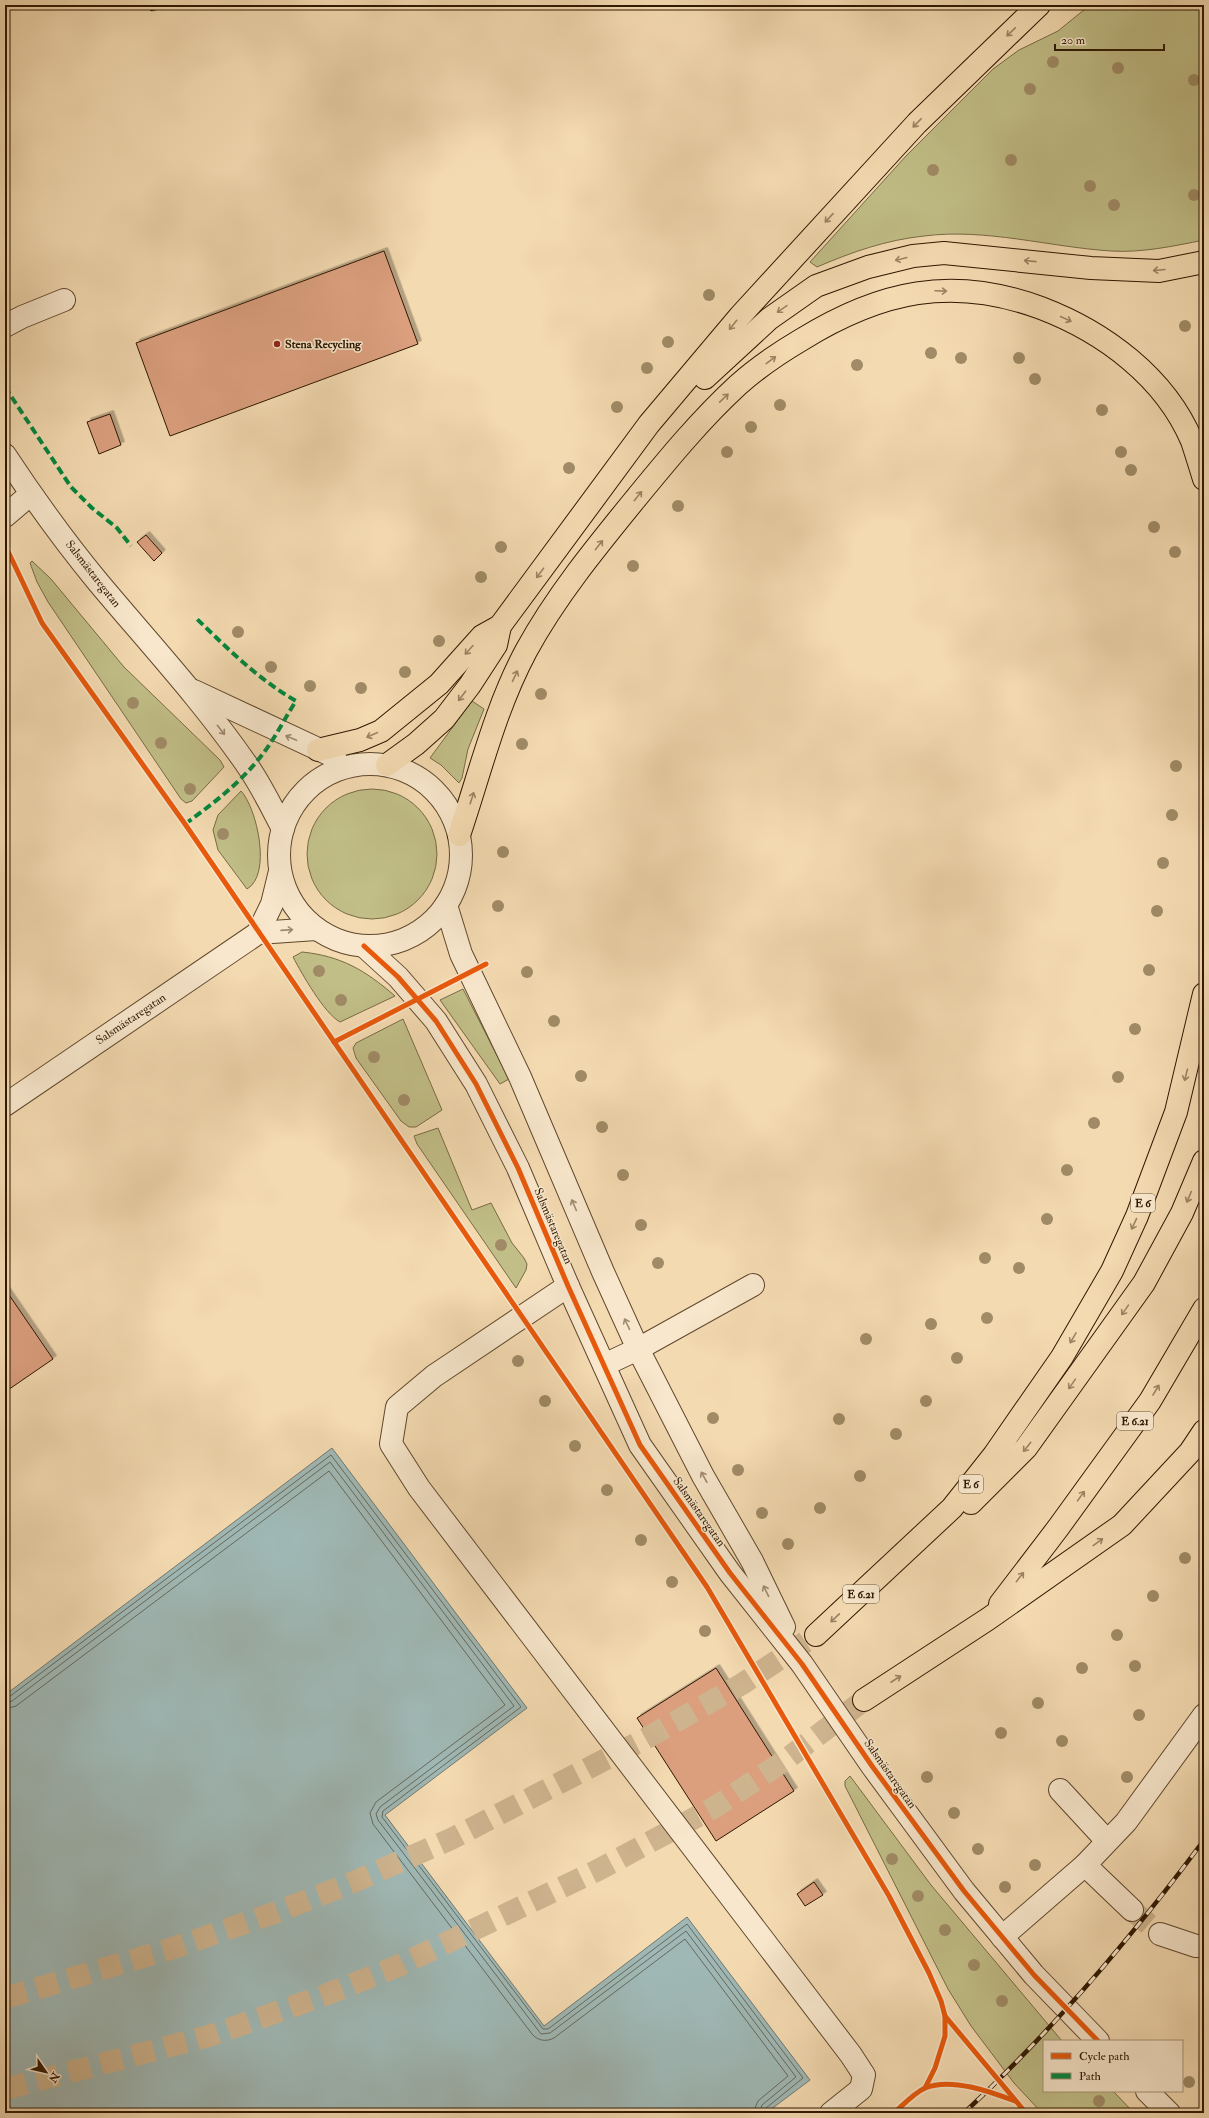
<svg xmlns="http://www.w3.org/2000/svg" width="1209" height="2118" viewBox="0 0 1209 2118" font-family="'IM FELL Double Pica',serif">
  <style>
    .green { fill: #c1be87; stroke: #786b44 }
    .water { fill: #9fb8b5; stroke: #72786d }
    .lines { fill: none; stroke-linecap: round; stroke-linejoin: round }
    .shore { stroke: #67685b; stroke-width: 1 }
    .building { fill: #db9f7e; stroke: #2f1801; filter: url(#shadow) }
    .minor-tunnel { stroke: #cdb38e; stroke-width: 22; stroke-dasharray: 22 11; stroke-linecap: butt }
    .highway-tunnel { stroke: #cdb38e; stroke-width: 22; stroke-dasharray: 22 11; stroke-linecap: butt }
    .minor-casing { stroke: #60482d; stroke-width: 24 }
    .highway-casing { stroke: #2f1801; stroke-width: 24 }
    .minor { stroke: #f8e7cc; stroke-width: 22 }
    .highway { stroke: #f4dab1; stroke-width: 22 }
    .rail-casing { stroke: #2f1801; stroke-width: 4.5 }
    .rail { stroke: #f8e7cc; stroke-width: 3; stroke-dasharray: 9; stroke-linecap: butt }
    .quiet { stroke: #00873e; stroke-width: 4; stroke-dasharray: 8 4; stroke-linecap: butt }
    .cycleway-casing { stroke: #f8e7cc; stroke-width: 8 }
    .cycleway { stroke: #e8590c; stroke-width: 5 }
    .tree { fill: #a08b66 }
    .oneway { stroke: #9b8362 }
    .oneway2 { stroke: #9e8a71 }
    .poi-dot { fill: #8f2418; stroke: #f8e7cc; stroke-width: 1.5 }
    .labels { text-anchor: middle; dominant-baseline: central; stroke-width: 3; stroke-linejoin: round; paint-order: stroke }
    .shield { fill: #f8e7cc; stroke: #6b563e; stroke-width: 1 }
    .shield-label { font-size: 11px; font-weight: bold; fill: #2f1801 }
    .poi-label { font-size: 12px; font-weight: bold; fill: #2f1801; stroke: #f8e7cc; text-anchor: start }
    .street-label { font-size: 12px; fill: #2f1801; stroke: #f8e7cc }
  </style>
  <defs>
    <filter id="shadow"><feDropShadow dx="3.5" dy="-3.5" stdDeviation="0" flood-color="#0004"/></filter>
  </defs>
  <rect width="100%" height="100%" fill="#f4dab1"/>
  <filter id="stains"><feTurbulence type="fractalNoise" baseFrequency=".005" numOctaves="4"/><feColorMatrix values="0 0 0 0 .2 0 0 0 0 .09 0 0 0 0 .02 0 0 0 .5 -.17"/></filter>
  <radialGradient id="worn" r=".72"><stop offset=".6" stop-color="#630" stop-opacity="0"/><stop offset="1" stop-color="#630" stop-opacity=".3"/></radialGradient>
  <!-- green -->
  <g class="green">
    <path d="M1090 5H1204V240C1174 246 1142 253 1111 251 1049 247 986 228 924 236 886 240 852 252 817 267L810 262 906 156 993 69 1019 50 1058 31Z"/>
    <path d="M32 561 51 579 124 667 220 760 224 767 192 801 186 803 181 799 48 602 37 582 30 563Z"/>
    <path d="M472 701 484 709 468 749 462 778 459 783 441 765 430 758Z"/>
    <circle cx="372" cy="854" r="65"/>
    <path d="M241 791C257 808 272 875 247 889L218 850 213 830 218 815Z"/>
    <path d="M302 952C341 956 365 970 395 996L340 1022C324 1013 302 974 293 957Z"/>
    <path d="M463 989 509 1079 500 1084 440 1000Z"/>
    <path d="M403 1019 442 1110 416 1127H409L401 1121 356 1058 353 1048 356 1043Z"/>
    <path d="M438 1128 472 1210 491 1203 512 1243 524 1258 527 1264 526 1270 516 1288 417 1144 414 1136Z"/>
    <path d="M850 1776 931 1885 1062 2041H1044V2091H1113L1134 2113H1042L1014 2083 971 2026 948 1989 845 1786V1781Z"/>
  </g>
  <!-- water -->
  <path class="water" d="M332 1448 527 1708 385 1815 544 2026 687 1917 810 2080 766 2113H5V1695Z"/>
  <g class="lines">
    <!-- shore -->
    <g class="shore">
      <path d="M5 1698 9 1697 331 1455 521 1707 383 1811 382 1817 543 2029H548L687 1924 803 2078 766 2108 764 2113"/>
      <path d="M5 1703 12 1701 330 1462 514 1706 380 1807 376 1814 378 1820 541 2034 550 2033 686 1931 796 2077 762 2105 759 2113"/>
      <path d="M5 1709 16 1706 329 1471 505 1705 376 1802 370 1813 373 1824 532 2034C538 2041 546 2042 554 2038L685 1939 788 2076 758 2101 753 2113"/>
    </g>
  </g>
  <!-- building -->
  <g class="building">
    <path d="M384 251 418 344 170 436 136 343Z"/>
    <path d="M110 414 121 445 99 454 87 422Z"/>
    <path d="M146 535 162 553 154 561 137 542Z"/>
    <path d="M5 1289 53 1359 5 1392Z"/>
    <path d="M716 1668 794 1791 716 1841 637 1718Z"/>
    <path d="M814 1882 823 1895 805 1906 797 1894Z"/>
  </g>
  <g class="lines">
    <!-- minor-tunnel -->
    <path class="minor-tunnel" d="M1132 1910 1160 1934"/>
    <!-- highway-tunnel -->
    <g class="highway-tunnel">
      <path d="M5 1998 170 1949 274 1913 351 1883 451 1839 643 1740 742 1684 816 1635"/>
      <path d="M5 2089 209 2036 325 1995 398 1966 598 1870 715 1807 784 1761 864 1700"/>
    </g>
    <!-- minor casing -->
    <g class="minor-casing">
      <g id="minor">
        <path d="M5 326 22 317 64 300"/>
        <path d="M5 455C34 499 65 542 98 582 149 643 204 702 249 768 262 787 272 808 283 829"/>
        <path d="M5 516 31 494"/>
        <path d="M194 691 335 757"/>
        <circle cx="370" cy="855" r="91"/>
        <path d="M446 905 461 954 520 1077 603 1272 638 1349 703 1476 752 1561 784 1627"/>
        <path d="M258 933 272 904 280 871"/>
        <path d="M364 946 398 977 436 1021 476 1084 518 1168 568 1286 640 1445 730 1573 802 1664 872 1766 964 1891 1034 1975 1098 2041"/>
        <path d="M5 1105 258 933 316 929"/>
        <path d="M568 1286 434 1376 397 1407 391 1444 419 1488 851 2055 864 2075 861 2089 831 2113"/>
        <path d="M604 1365 638 1349 753 1285"/>
        <path d="M1060 1790 1107 1841"/>
        <path d="M1085 1865 1132 1910"/>
        <path d="M1160 1934 1196 1946H1204"/>
        <path d="M1002 1937 1085 1865 1126 1822 1204 1715"/>
        <path d="M1147 2091 1169 2113"/>
      </g>
    </g>
    <!-- highway casing -->
    <g class="highway-casing">
      <g id="highway">
        <path d="M705 378 769 319 816 286 868 267 913 256 944 253 1091 268 1159 271 1204 262"/>
        <path d="M318 750 360 740 381 731 439 684 482 636 500 626 649 424 740 316 917 123 1039 5"/>
        <path d="M387 765 416 744 444 719 470 685 496 645 500 626"/>
        <path d="M459 835C480 773 495 709 526 651 556 596 597 546 637 497 669 458 701 419 738 385 757 368 779 353 801 340 880 291 952 275 1041 308 1104 332 1165 377 1192 441 1196 453 1200 466 1204 479"/>
        <path d="M971 1503 1026 1448 1144 1283 1182 1213 1204 1161"/>
        <path d="M1000 1604 1058 1528 1150 1401 1204 1309"/>
        <path d="M816 1635 952 1508 994 1455 1062 1357 1112 1271 1137 1216 1176 1112 1204 994"/>
        <path d="M864 1700 988 1619 1122 1525 1190 1452 1204 1431"/>
      </g>
    </g>
    <!-- minor -->
    <use href="#minor" class="minor"/>
    <!-- highway -->
    <use href="#highway" class="highway"/>
    <!-- rail casing -->
    <g class="rail-casing">
      <g id="rail">
        <path d="M152 9 165 5"/>
        <path d="M964 2113C1053 2030 1132 1937 1204 1840"/>
      </g>
    </g>
    <!-- rail -->
    <use href="#rail" class="rail"/>
    <!-- quiet -->
    <g class="quiet">
      <path d="M5 387 71 487 92 508 117 528 131 546"/>
      <path d="M185 824C214 803 243 781 265 751 276 736 285 718 296 701 258 679 228 649 197 619"/>
    </g>
    <!-- cycleway casing -->
    <g class="cycleway-casing">
      <g id="cycleway">
        <path d="M5 545 42 623 185 824 707 1587 889 1896 929 1973 941 2001 945 2016V2036L935 2068 925 2088"/>
        <path d="M364 946 398 977 436 1021 476 1084 518 1168 568 1286 640 1445 730 1573 802 1664 872 1766 964 1891 1034 1975 1098 2041"/>
        <path d="M334 1042 486 964"/>
        <path d="M945 2016 1026 2113"/>
        <path d="M894 2113C903 2105 914 2093 925 2088 951 2077 991 2092 1015 2101"/>
      </g>
    </g>
    <!-- cycleway -->
    <use href="#cycleway" class="cycleway"/>
  </g>
  <!-- trees -->
  <g class="tree">
    <circle cx="1053" cy="62" r="6"/>
    <circle cx="1118" cy="68" r="6"/>
    <circle cx="1194" cy="80" r="6"/>
    <circle cx="1030" cy="89" r="6"/>
    <circle cx="1011" cy="160" r="6"/>
    <circle cx="933" cy="170" r="6"/>
    <circle cx="1090" cy="186" r="6"/>
    <circle cx="1194" cy="195" r="6"/>
    <circle cx="1114" cy="205" r="6"/>
    <circle cx="709" cy="295" r="6"/>
    <circle cx="1185" cy="326" r="6"/>
    <circle cx="668" cy="342" r="6"/>
    <circle cx="931" cy="353" r="6"/>
    <circle cx="961" cy="358" r="6"/>
    <circle cx="1019" cy="358" r="6"/>
    <circle cx="857" cy="365" r="6"/>
    <circle cx="647" cy="368" r="6"/>
    <circle cx="1035" cy="379" r="6"/>
    <circle cx="780" cy="405" r="6"/>
    <circle cx="617" cy="407" r="6"/>
    <circle cx="1102" cy="410" r="6"/>
    <circle cx="751" cy="427" r="6"/>
    <circle cx="727" cy="452" r="6"/>
    <circle cx="1121" cy="452" r="6"/>
    <circle cx="569" cy="468" r="6"/>
    <circle cx="1131" cy="470" r="6"/>
    <circle cx="678" cy="506" r="6"/>
    <circle cx="1154" cy="527" r="6"/>
    <circle cx="501" cy="547" r="6"/>
    <circle cx="1175" cy="552" r="6"/>
    <circle cx="633" cy="566" r="6"/>
    <circle cx="481" cy="577" r="6"/>
    <circle cx="238" cy="632" r="6"/>
    <circle cx="439" cy="641" r="6"/>
    <circle cx="271" cy="667" r="6"/>
    <circle cx="405" cy="672" r="6"/>
    <circle cx="310" cy="686" r="6"/>
    <circle cx="361" cy="688" r="6"/>
    <circle cx="541" cy="694" r="6"/>
    <circle cx="133" cy="703" r="6"/>
    <circle cx="161" cy="743" r="6"/>
    <circle cx="522" cy="744" r="6"/>
    <circle cx="1176" cy="766" r="6"/>
    <circle cx="190" cy="789" r="6"/>
    <circle cx="1172" cy="815" r="6"/>
    <circle cx="223" cy="834" r="6"/>
    <circle cx="503" cy="852" r="6"/>
    <circle cx="1163" cy="863" r="6"/>
    <circle cx="498" cy="906" r="6"/>
    <circle cx="1157" cy="911" r="6"/>
    <circle cx="1149" cy="970" r="6"/>
    <circle cx="319" cy="971" r="6"/>
    <circle cx="527" cy="972" r="6"/>
    <circle cx="341" cy="1000" r="6"/>
    <circle cx="554" cy="1021" r="6"/>
    <circle cx="1135" cy="1029" r="6"/>
    <circle cx="374" cy="1057" r="6"/>
    <circle cx="581" cy="1076" r="6"/>
    <circle cx="1118" cy="1077" r="6"/>
    <circle cx="404" cy="1100" r="6"/>
    <circle cx="1094" cy="1123" r="6"/>
    <circle cx="602" cy="1127" r="6"/>
    <circle cx="1067" cy="1170" r="6"/>
    <circle cx="623" cy="1175" r="6"/>
    <circle cx="1047" cy="1219" r="6"/>
    <circle cx="641" cy="1225" r="6"/>
    <circle cx="501" cy="1245" r="6"/>
    <circle cx="985" cy="1258" r="6"/>
    <circle cx="658" cy="1263" r="6"/>
    <circle cx="1019" cy="1268" r="6"/>
    <circle cx="987" cy="1318" r="6"/>
    <circle cx="931" cy="1324" r="6"/>
    <circle cx="866" cy="1339" r="6"/>
    <circle cx="957" cy="1358" r="6"/>
    <circle cx="518" cy="1361" r="6"/>
    <circle cx="545" cy="1401" r="6"/>
    <circle cx="926" cy="1401" r="6"/>
    <circle cx="713" cy="1418" r="6"/>
    <circle cx="839" cy="1419" r="6"/>
    <circle cx="896" cy="1434" r="6"/>
    <circle cx="575" cy="1446" r="6"/>
    <circle cx="738" cy="1470" r="6"/>
    <circle cx="860" cy="1476" r="6"/>
    <circle cx="607" cy="1490" r="6"/>
    <circle cx="820" cy="1508" r="6"/>
    <circle cx="762" cy="1513" r="6"/>
    <circle cx="641" cy="1540" r="6"/>
    <circle cx="788" cy="1544" r="6"/>
    <circle cx="1185" cy="1558" r="6"/>
    <circle cx="672" cy="1582" r="6"/>
    <circle cx="1153" cy="1596" r="6"/>
    <circle cx="705" cy="1631" r="6"/>
    <circle cx="1117" cy="1635" r="6"/>
    <circle cx="1135" cy="1666" r="6"/>
    <circle cx="1082" cy="1668" r="6"/>
    <circle cx="1038" cy="1703" r="6"/>
    <circle cx="1139" cy="1715" r="6"/>
    <circle cx="1001" cy="1733" r="6"/>
    <circle cx="1062" cy="1741" r="6"/>
    <circle cx="927" cy="1777" r="6"/>
    <circle cx="1127" cy="1777" r="6"/>
    <circle cx="954" cy="1813" r="6"/>
    <circle cx="978" cy="1849" r="6"/>
    <circle cx="892" cy="1859" r="6"/>
    <circle cx="1035" cy="1865" r="6"/>
    <circle cx="1005" cy="1887" r="6"/>
    <circle cx="918" cy="1896" r="6"/>
    <circle cx="945" cy="1930" r="6"/>
    <circle cx="974" cy="1965" r="6"/>
    <circle cx="1002" cy="2001" r="6"/>
    <circle cx="1189" cy="2082" r="6"/>
    <circle cx="1099" cy="2101" r="6"/>
  </g>
  <!-- one-way arrows -->
  <defs><path id="oneway-shaft" d="M-6 0H5M1.5-3L5.5 0L1.5 3" fill="none" stroke-width="1.6" stroke-linecap="round" stroke-linejoin="round"/></defs>
  <g class="oneway">
    <use href="#oneway-shaft" transform="translate(1011 32) rotate(136)"/>
    <use href="#oneway-shaft" transform="translate(917 123) rotate(134)"/>
    <use href="#oneway-shaft" transform="translate(829 218) rotate(133)"/>
    <use href="#oneway-shaft" transform="translate(901 259) rotate(166)"/>
    <use href="#oneway-shaft" transform="translate(1030 261) rotate(-174)"/>
    <use href="#oneway-shaft" transform="translate(1159 270) rotate(175)"/>
    <use href="#oneway-shaft" transform="translate(941 291) rotate(2)"/>
    <use href="#oneway-shaft" transform="translate(782 309) rotate(145)"/>
    <use href="#oneway-shaft" transform="translate(1066 319) rotate(25)"/>
    <use href="#oneway-shaft" transform="translate(733 325) rotate(129)"/>
    <use href="#oneway-shaft" transform="translate(771 360) rotate(-37)"/>
    <use href="#oneway-shaft" transform="translate(724 398) rotate(-44)"/>
    <use href="#oneway-shaft" transform="translate(638 496) rotate(-51)"/>
    <use href="#oneway-shaft" transform="translate(599 545) rotate(-52)"/>
    <use href="#oneway-shaft" transform="translate(540 573) rotate(127)"/>
    <use href="#oneway-shaft" transform="translate(469 650) rotate(132)"/>
    <use href="#oneway-shaft" transform="translate(515 676) rotate(-65)"/>
    <use href="#oneway-shaft" transform="translate(462 696) rotate(127)"/>
    <use href="#oneway-shaft" transform="translate(372 735) rotate(156)"/>
    <use href="#oneway-shaft" transform="translate(472 798) rotate(-72)"/>
    <use href="#oneway-shaft" transform="translate(1186 1075) rotate(104)"/>
    <use href="#oneway-shaft" transform="translate(1189 1197) rotate(113)"/>
    <use href="#oneway-shaft" transform="translate(1134 1224) rotate(115)"/>
    <use href="#oneway-shaft" transform="translate(1125 1310) rotate(125)"/>
    <use href="#oneway-shaft" transform="translate(1073 1338) rotate(120)"/>
    <use href="#oneway-shaft" transform="translate(1072 1384) rotate(125)"/>
    <use href="#oneway-shaft" transform="translate(1156 1390) rotate(-59)"/>
    <use href="#oneway-shaft" transform="translate(1027 1447) rotate(129)"/>
    <use href="#oneway-shaft" transform="translate(1081 1496) rotate(-54)"/>
    <use href="#oneway-shaft" transform="translate(1098 1542) rotate(-36)"/>
    <use href="#oneway-shaft" transform="translate(1020 1577) rotate(-52)"/>
    <use href="#oneway-shaft" transform="translate(835 1618) rotate(137)"/>
    <use href="#oneway-shaft" transform="translate(896 1679) rotate(-33)"/>
  </g>
  <g class="oneway2">
    <use href="#oneway-shaft" transform="translate(221 730) rotate(52)"/>
    <use href="#oneway-shaft" transform="translate(291 738) rotate(-157)"/>
    <use href="#oneway-shaft" transform="translate(287 930) rotate(-4)"/>
    <use href="#oneway-shaft" transform="translate(574 1205) rotate(-113)"/>
    <use href="#oneway-shaft" transform="translate(627 1324) rotate(-115)"/>
    <use href="#oneway-shaft" transform="translate(704 1477) rotate(-119)"/>
    <use href="#oneway-shaft" transform="translate(766 1591) rotate(-116)"/>
  </g>
  <!-- markers -->
  <circle class="poi-dot" cx="277" cy="344" r="4"/>
  <g class="labels">
    <!-- shield labels -->
    <g class="shield">
      <rect x="1131" y="1194" width="24" height="18" rx="3"/>
      <rect x="1117" y="1412" width="36" height="18" rx="3"/>
      <rect x="959" y="1475" width="24" height="18" rx="3"/>
      <rect x="843" y="1585" width="36" height="18" rx="3"/>
    </g>
    <g class="shield-label">
      <text x="1143" y="1203">E 6</text>
      <text x="1135" y="1421">E 6.21</text>
      <text x="971" y="1484">E 6</text>
      <text x="861" y="1594">E 6.21</text>
    </g>
    <!-- poi labels -->
    <g class="poi-label">
      <text x="285" y="344">Stena Recycling</text>
    </g>
    <!-- street labels -->
    <g class="street-label">
      <text transform="translate(93 574) rotate(52)">Salsmästaregatan</text>
      <text transform="translate(131 1019) rotate(-34)">Salsmästaregatan</text>
      <text transform="translate(553 1226) rotate(67)">Salsmästaregatan</text>
      <text transform="translate(699 1512) rotate(55)">Salsmästaregatan</text>
      <text transform="translate(890 1774) rotate(55)">Salsmästaregatan</text>
    </g>
  </g>
  <!-- margin -->
  <rect width="1209" height="2118" fill="none" stroke="#f4dab1" stroke-width="20"/>
  <rect x="6" y="6" width="1197" height="2106" fill="none" stroke="#2f1801" stroke-width="2"/>
  <rect x="10" y="10" width="1189" height="2098" fill="none" stroke="#2f1801"/>
  <!-- legend -->
  <rect x="1043" y="2040" width="140" height="52" fill="#f8e7cc" stroke="#a8947b"/>
  <rect x="1051" y="2053" width="20" height="6" fill="#e8590c" stroke="#a8947b"/>
  <text x="1079" y="2060" font-size="12" fill="#2f1801">Cycle path</text>
  <rect x="1051" y="2073" width="20" height="6" fill="#00873e" stroke="#a8947b"/>
  <text x="1079" y="2080" font-size="12" fill="#2f1801">Path</text>
  <!-- north arrow -->
  <g transform="translate(46 2072) rotate(124)" stroke="#f8e7cc" stroke-width="3" paint-order="stroke">
  <path d="M0-3L7 15L0 10L-7 15Z" fill="#2f1801"/>
  <text y="-6" font-size="11" font-weight="bold" text-anchor="middle" fill="#2f1801">N</text>
  </g>
  <!-- scale -->
  <path d="M1055 44v6h109v-6" fill="none" stroke="#2f1801" stroke-width="2"/>
  <text x="1061" y="44" font-size="12" fill="#2f1801" stroke="#f8e7cc" stroke-width="3" paint-order="stroke">20 m</text>
  <rect width="100%" height="100%" filter="url(#stains)"/>
  <rect width="100%" height="100%" fill="url(#worn)"/>
</svg>
